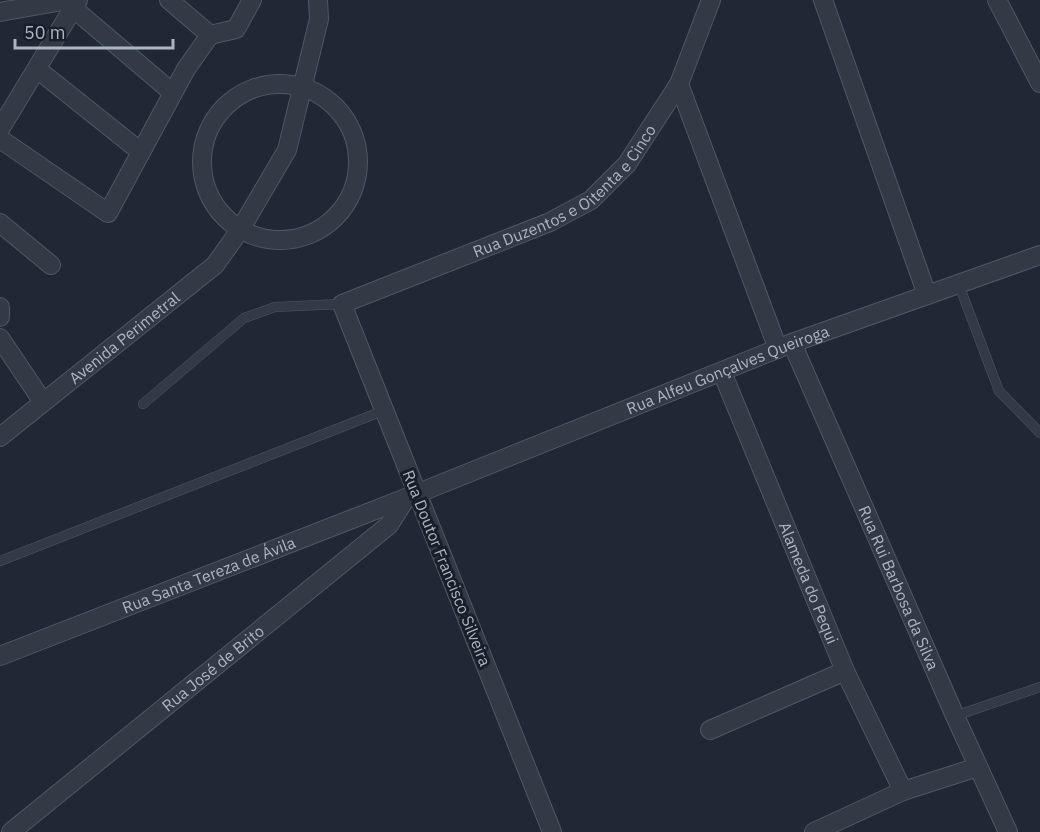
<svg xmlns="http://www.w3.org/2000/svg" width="1040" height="832" viewBox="0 0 1040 832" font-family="'IBM Plex Sans',sans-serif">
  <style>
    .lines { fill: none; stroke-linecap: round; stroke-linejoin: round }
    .service-casing { stroke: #505863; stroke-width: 10 }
    .minor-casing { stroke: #505863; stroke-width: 20 }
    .service { stroke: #333a45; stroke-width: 9 }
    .minor { stroke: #333a45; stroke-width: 18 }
    .labels { text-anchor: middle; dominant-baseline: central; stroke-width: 6; stroke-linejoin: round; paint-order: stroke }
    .street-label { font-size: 16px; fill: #acb5c2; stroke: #181f29 }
  </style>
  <rect width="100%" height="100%" fill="#1f2834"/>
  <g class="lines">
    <!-- service casing -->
    <g class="service-casing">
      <g id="service">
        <path d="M959 285 999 391 1040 433"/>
        <path d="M143 404 244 318 275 307 342 304"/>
        <path d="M0 561 385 410"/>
        <path d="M955 716 1040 687"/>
      </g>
    </g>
    <!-- minor casing -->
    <g class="minor-casing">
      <g id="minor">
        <path d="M169 0 210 35"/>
        <path d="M823 0 927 295"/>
        <path d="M997 0 1040 83"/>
        <path d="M73 8 173 93"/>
        <path d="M0 12 68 0"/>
        <path d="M37 69 141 152"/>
        <path d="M679 84 778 349"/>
        <circle cx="280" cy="162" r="78"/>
        <path d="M0 129 78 0"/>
        <path d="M0 139 108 213 186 69 210 35 236 29 252 0"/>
        <path d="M0 223 51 265"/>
        <path d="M0 307V317"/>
        <path d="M0 338 43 402"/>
        <path id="s1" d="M792 343 955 716 1008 832"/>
        <path id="s2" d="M722 372 845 671 903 791"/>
        <path id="s3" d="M0 437 215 265 240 230 287 150 319 19 318 0"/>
        <path id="s4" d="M0 656 406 498 792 343 1040 255"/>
        <path d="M710 730 845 671"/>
        <path id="s5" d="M11 832 389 525 406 498"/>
        <path id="s6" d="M552 832 342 304 550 222 591 200 627 164 679 84 711 0"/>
        <path d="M814 832 903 791 978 767"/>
      </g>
    </g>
    <!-- service -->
    <use href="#service" class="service"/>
    <!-- minor -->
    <use href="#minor" class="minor"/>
  </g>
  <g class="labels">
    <!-- street labels -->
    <g class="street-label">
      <text stroke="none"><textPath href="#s6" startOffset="822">Rua Duzentos e Oitenta e Cinco</textPath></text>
      <text stroke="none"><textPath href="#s3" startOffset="159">Avenida Perimetral</textPath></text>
      <text stroke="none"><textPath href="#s4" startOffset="782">Rua Alfeu Gonçalves Queiroga</textPath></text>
      <text transform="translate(447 568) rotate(68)">Rua Doutor Francisco Silveira</text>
      <text stroke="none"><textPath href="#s4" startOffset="224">Rua Santa Tereza de Ávila</textPath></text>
      <text stroke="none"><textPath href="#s2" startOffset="228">Alameda do Pequi</textPath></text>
      <text stroke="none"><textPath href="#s1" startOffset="267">Rua Rui Barbosa da Silva</textPath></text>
      <text stroke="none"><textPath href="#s5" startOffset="260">Rua José de Brito</textPath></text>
    </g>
  </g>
  <!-- scale -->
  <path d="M15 39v9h158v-9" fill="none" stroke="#acb5c2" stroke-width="3"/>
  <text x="24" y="39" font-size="18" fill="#acb5c2" stroke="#181f29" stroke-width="4.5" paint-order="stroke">50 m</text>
</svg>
